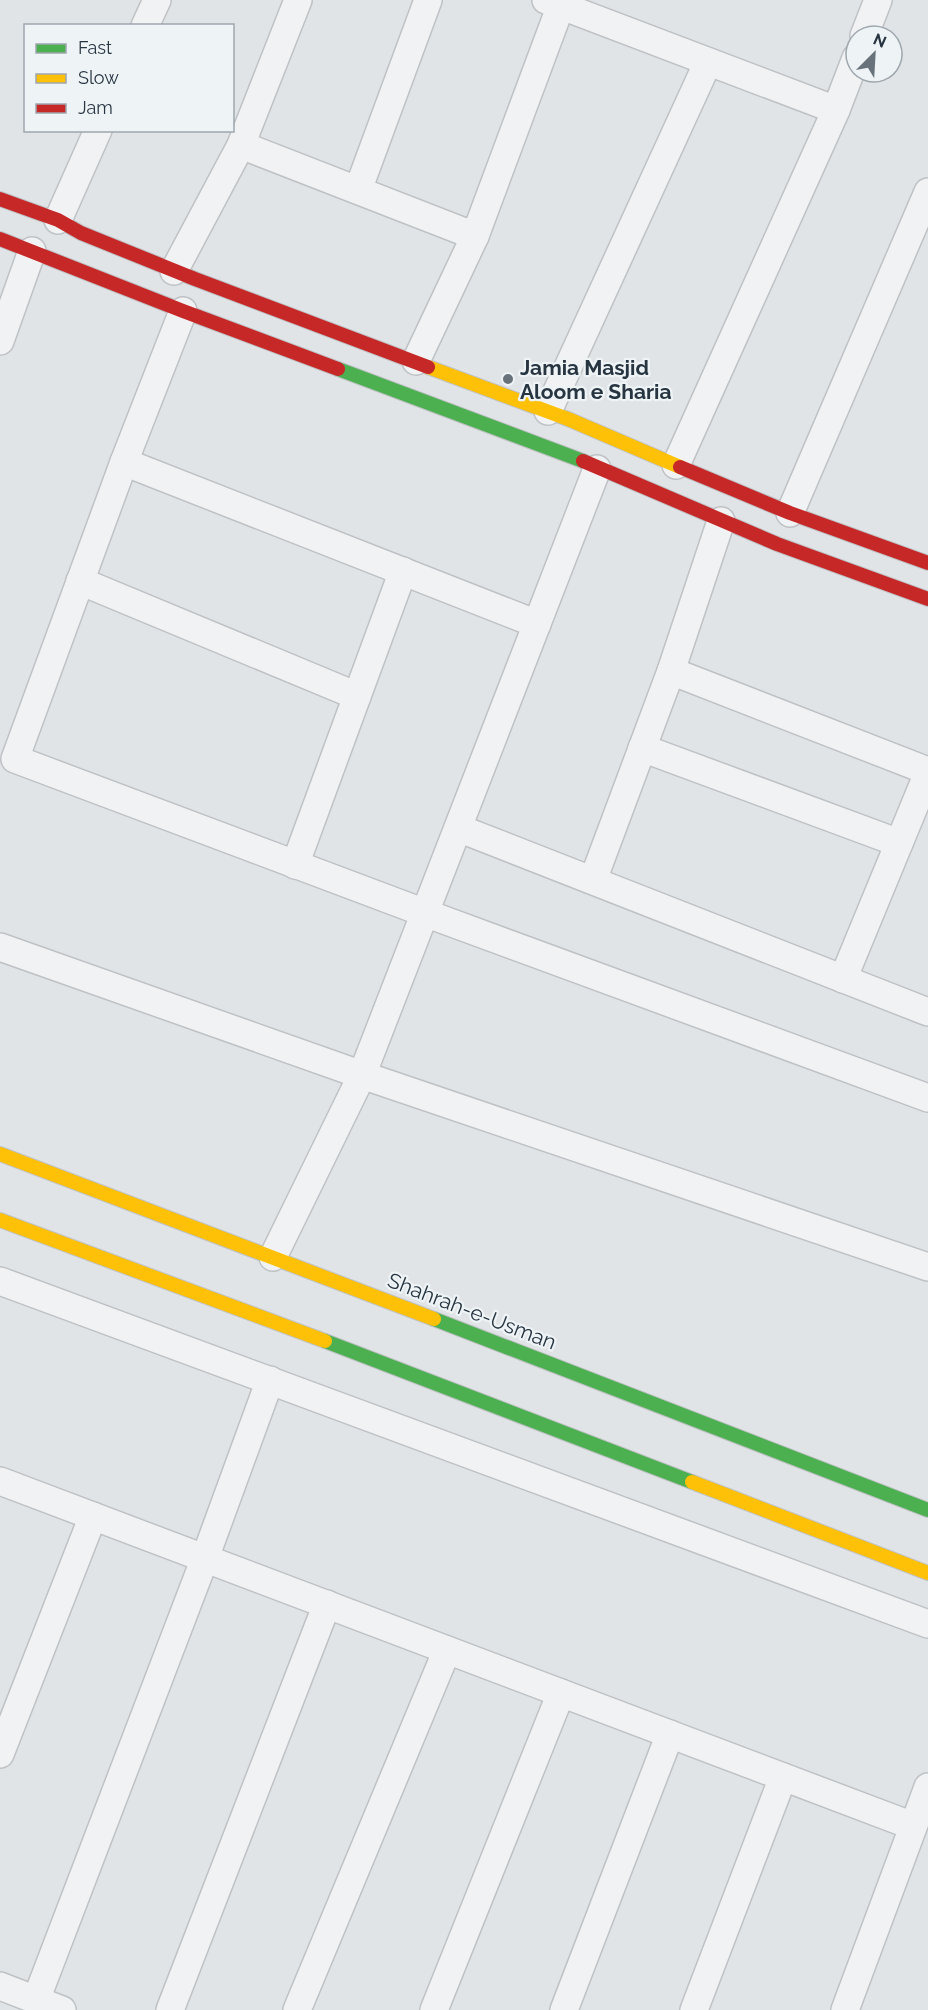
<svg xmlns="http://www.w3.org/2000/svg" width="928" height="2010" viewBox="0 0 928 2010" font-family="Raleway,sans-serif">
  <style>
    .lines { fill: none; stroke-linecap: round; stroke-linejoin: round }
    .street-casing { stroke: #bfc2c5; stroke-width: 30 }
    .fast-casing { stroke: #bfc2c5; stroke-width: 16 }
    .slow-casing { stroke: #bfc2c5; stroke-width: 16 }
    .jam-casing { stroke: #bfc2c5; stroke-width: 16 }
    .street { stroke: #f1f2f3; stroke-width: 27 }
    .fast { stroke: #4caf50; stroke-width: 14 }
    .slow { stroke: #ffc107; stroke-width: 14 }
    .jam { stroke: #c62828; stroke-width: 14 }
    .poi-dot { fill: #68727b; stroke: #eef3f6; stroke-width: 2 }
    .labels { text-anchor: middle; dominant-baseline: central; stroke-width: 4.5; stroke-linejoin: round; paint-order: stroke }
    .poi-label { font-size: 21px; font-weight: bold; fill: #273541; stroke: #eef3f6; text-anchor: start }
    .street-label { font-size: 21px; fill: #273541; stroke: #eef3f6 }
  </style>
  <rect width="100%" height="100%" fill="#e1e4e7"/>
  <g class="lines">
    <!-- street casing -->
    <g class="street-casing">
      <g id="street">
        <path d="M546 0 836 110"/>
        <path d="M145 26 157 0"/>
        <path d="M864 36 878 0"/>
        <path d="M241 145 475 236 561 5"/>
        <path d="M358 190 428 0"/>
        <path d="M58 220 98 130"/>
        <path d="M174 271 241 145 298 0"/>
        <path d="M183 311 124 462 15 759 425 913 928 1098"/>
        <path d="M0 341 32 251"/>
        <path d="M416 361 475 236"/>
        <path d="M548 411 708 62"/>
        <path d="M124 462 537 624"/>
        <path d="M676 465 836 110 856 58"/>
        <path d="M790 513 928 192"/>
        <path d="M80 581 357 696"/>
        <path d="M671 671 928 771"/>
        <path d="M642 748 899 843"/>
        <path d="M458 828 928 1012"/>
        <path d="M295 865 403 571"/>
        <path d="M593 880 671 671 721 521"/>
        <path d="M0 947 362 1075 928 1267"/>
        <path d="M843 979 928 773"/>
        <path d="M273 1257 362 1075 597 469"/>
        <path d="M0 1281 928 1624"/>
        <path d="M0 1481 913 1826"/>
        <path d="M0 1754 93 1516"/>
        <path d="M0 1986 62 2010"/>
        <path d="M36 2000 205 1558 270 1380"/>
        <path d="M170 2010 327 1604"/>
        <path d="M297 2010 447 1650"/>
        <path d="M434 2010 561 1693"/>
        <path d="M564 2010 670 1734"/>
        <path d="M694 2010 783 1777"/>
        <path d="M845 2010 928 1787"/>
      </g>
    </g>
    <!-- fast casing -->
    <g class="fast-casing">
      <g id="fast">
        <path d="M338 369 583 461"/>
        <path d="M434 1319 928 1510"/>
        <path d="M325 1341 692 1482"/>
      </g>
    </g>
    <!-- slow casing -->
    <g class="slow-casing">
      <g id="slow">
        <path d="M428 367 568 419 680 467"/>
        <path d="M0 1154 434 1319"/>
        <path d="M0 1220 325 1341"/>
        <path d="M692 1482 928 1573"/>
      </g>
    </g>
    <!-- jam casing -->
    <g class="jam-casing">
      <g id="jam">
        <path d="M0 199 58 220 81 233 195 279 428 367"/>
        <path d="M0 239 183 311 338 369"/>
        <path d="M583 461 777 544 928 599"/>
        <path d="M680 467 790 513 928 563"/>
      </g>
    </g>
    <!-- street -->
    <use href="#street" class="street"/>
    <!-- fast -->
    <use href="#fast" class="fast"/>
    <!-- slow -->
    <use href="#slow" class="slow"/>
    <!-- jam -->
    <use href="#jam" class="jam"/>
  </g>
  <!-- markers -->
  <circle class="poi-dot" cx="508" cy="379" r="6"/>
  <g class="labels">
    <!-- poi labels -->
    <g class="poi-label">
      <text x="520" y="367">Jamia Masjid<tspan x="520" dy="24">Aloom e Sharia</tspan></text>
    </g>
    <!-- street labels -->
    <g class="street-label">
      <text transform="translate(472 1311) rotate(21)">Shahrah-e-Usman</text>
    </g>
  </g>
  <!-- legend -->
  <rect x="24" y="24" width="210" height="108" fill="#eef3f6" stroke="#9ea7ae" stroke-width="1.5"/>
  <rect x="36" y="44" width="30" height="9" fill="#4caf50" stroke="#9ea7ae" stroke-width="1.5"/>
  <text x="78" y="54" font-size="18" fill="#273541">Fast</text>
  <rect x="36" y="74" width="30" height="9" fill="#ffc107" stroke="#9ea7ae" stroke-width="1.5"/>
  <text x="78" y="84" font-size="18" fill="#273541">Slow</text>
  <rect x="36" y="104" width="30" height="9" fill="#c62828" stroke="#9ea7ae" stroke-width="1.5"/>
  <text x="78" y="114" font-size="18" fill="#273541">Jam</text>
  <!-- north arrow -->
  <g transform="translate(874 54) rotate(24)"><circle r="28" fill="#eef3f6" stroke="#9ea7ae" stroke-width="1.5"/>
  <path d="M0-4.5L10 22L0 15L-10 22Z" fill="#68727b"/>
  <text y="-9" font-size="16" font-weight="bold" text-anchor="middle" fill="#273541">N</text>
  </g>
</svg>
